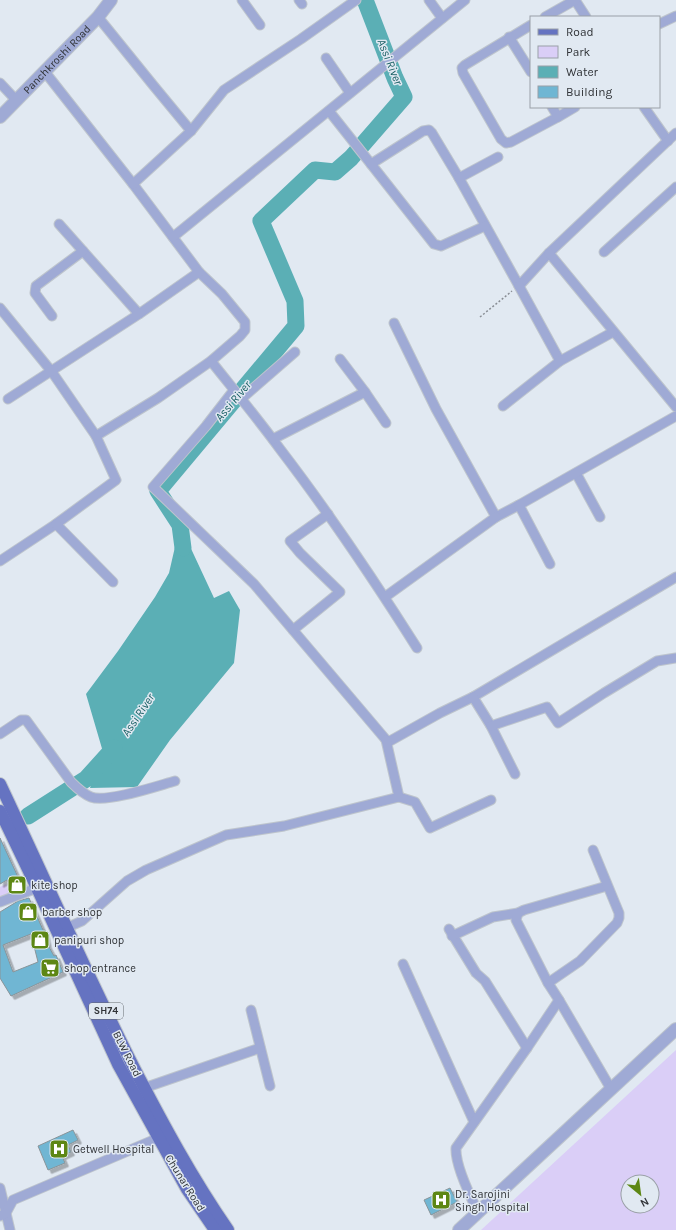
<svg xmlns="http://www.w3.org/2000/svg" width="676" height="1230" viewBox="0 0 676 1230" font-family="Karla,sans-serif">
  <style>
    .green { fill: #dacef7; fill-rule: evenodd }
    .water { fill: #5bafb5 }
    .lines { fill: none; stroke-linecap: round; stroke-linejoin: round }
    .river { stroke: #5bafb5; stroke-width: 17 }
    .building { fill: #6fb6d3; stroke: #899499; fill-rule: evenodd; filter: url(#shadow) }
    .minor-casing { stroke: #bec5cd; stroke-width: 11 }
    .tertiary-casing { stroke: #bec5cd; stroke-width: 14 }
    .primary-casing { stroke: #bec5cd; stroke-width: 14 }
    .path { stroke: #898e95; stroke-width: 1.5; stroke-dasharray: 2 2; stroke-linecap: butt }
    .minor { stroke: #9faad5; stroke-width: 9 }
    .tertiary { stroke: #9faad5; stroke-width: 12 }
    .primary { stroke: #6573c1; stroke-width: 12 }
    .labels { text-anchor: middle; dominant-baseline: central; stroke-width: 3; stroke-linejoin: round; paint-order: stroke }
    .shield { fill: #e1e9f2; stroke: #656a6f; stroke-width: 1 }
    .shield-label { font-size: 10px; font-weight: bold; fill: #303337 }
    .street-label { font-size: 11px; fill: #303337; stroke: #e1e9f2 }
    .poi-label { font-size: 11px; fill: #303337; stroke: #e1e9f2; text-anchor: start }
    .water-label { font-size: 12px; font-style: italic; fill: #175e63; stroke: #e1e9f2 }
  </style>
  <defs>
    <filter id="shadow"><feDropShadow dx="3.5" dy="3.5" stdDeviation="0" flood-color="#0004"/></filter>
  </defs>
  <rect width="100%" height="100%" fill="#e1e9f2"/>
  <!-- green -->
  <g class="green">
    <path d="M6 884 11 894 0 899V887Z"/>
    <path d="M676 1050V1230H481ZM628 1182H652V1206H628Z"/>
  </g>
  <!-- water -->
  <path class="water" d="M180 525 214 598 229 591 240 610 234 663 170 740 137 787 90 788 103 752 86 694 118 651 155 597 169 573Z"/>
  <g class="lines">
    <!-- river -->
    <g class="river">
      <path d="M183 548 180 525 158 491 296 326 295 301 261 221 315 170 335 172 351 158 404 97 395 78 365 0"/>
      <path d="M28 816 86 779 114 748"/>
    </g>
  </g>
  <!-- building -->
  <g class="building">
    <path d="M0 838 18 877 20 876 25 886 13 891 7 880 0 884Z"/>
    <path d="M29 898 43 930H45L48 945 54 956 56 955 63 972 11 996 0 978V912L18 901ZM31 934 38 962 13 972 3 945Z"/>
    <path d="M73 1130 78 1140 68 1145 71 1152 62 1156 65 1163 48 1170 38 1146Z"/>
    <path d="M450 1188 457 1202 431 1215 424 1200Z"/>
  </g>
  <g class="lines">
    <!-- minor casing -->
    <g class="minor-casing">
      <g id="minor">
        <path d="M242 0 260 25"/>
        <path d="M299 0 302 4"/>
        <path d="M429 0 442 18"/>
        <path d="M575 0 586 17"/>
        <path d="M98 17 153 85 191 131"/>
        <path d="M545 17 575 0"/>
        <path d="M659 24 676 16"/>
        <path d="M531 25 465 65 462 68 463 73 501 139 506 143 511 142 558 117"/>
        <path d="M509 37 531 72"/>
        <path d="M326 58 350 93"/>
        <path d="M45 72 133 184 199 272 222 294 245 322V330L240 336 211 361 158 398 96 436"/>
        <path d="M0 83 16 100"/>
        <path d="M552 107 558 117 575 107"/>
        <path d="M644 107 668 141"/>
        <path d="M329 111 371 164 423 131 429 130 432 133 459 178 519 286 549 253 676 133"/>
        <path d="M371 164 434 244 441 246 485 226"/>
        <path d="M459 178 498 157"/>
        <path d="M133 184 191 131 224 90 301 39 356 0"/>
        <path d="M59 224 139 314"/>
        <path d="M173 237 465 0"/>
        <path d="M604 252 676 187"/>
        <path d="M549 253 676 407"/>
        <path d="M519 286 560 361"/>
        <path d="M0 308 52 372 96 436 116 480 56 524 0 561"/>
        <path d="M52 316 35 293 36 286 83 251"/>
        <path d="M394 323 436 409 496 517 519 505"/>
        <path d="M340 359 365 392"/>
        <path d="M211 361C234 390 258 419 280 449 329 513 374 580 417 648"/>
        <path d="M234 390 206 426 153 487 254 584 387 741H390L440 713 473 697 676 577"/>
        <path d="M8 399 139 314 199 272"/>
        <path d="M241 399 295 352"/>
        <path d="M503 406 560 361 613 332"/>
        <path d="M273 439 365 392 386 423"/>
        <path d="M576 473 600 517"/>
        <path d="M56 524 113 582"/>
        <path d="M550 564 519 505 676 416"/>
        <path d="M385 597 496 517"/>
        <path d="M293 630 340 592 300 553 290 541 328 514"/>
        <path d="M473 697 491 726 515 774"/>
        <path d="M491 726 547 707 558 723 604 693 657 661 676 658"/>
        <path d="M0 734 21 720H26L71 782C77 788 83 794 91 797 107 803 157 786 175 781"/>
        <path d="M399 797 415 802 430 828 491 800"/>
        <path d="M0 902 42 886"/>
        <path d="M66 928 82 921 127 881 146 870 226 835 284 826 399 797 386 740"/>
        <path d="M449 929 476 973 485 981 527 1048"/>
        <path d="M452 936 493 917 518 913 524 910 607 886"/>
        <path d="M403 964 474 1122"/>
        <path d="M548 983 580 961 617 923 619 918V913L593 850"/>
        <path d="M559 1000 611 1089"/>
        <path d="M251 1010 270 1086"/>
        <path d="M144 1088 260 1048"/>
        <path d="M0 1188 10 1230"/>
        <path d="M478 1212C470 1196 455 1165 456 1148L527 1048 559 1000 548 983 516 920 518 913"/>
        <path d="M0 1216 6 1213 13 1200 163 1136"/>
      </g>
    </g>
    <!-- tertiary casing -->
    <g class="tertiary-casing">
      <g id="tertiary">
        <path id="s1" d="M0 117 98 17 111 0"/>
        <path d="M459 1230 676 1029"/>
      </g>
    </g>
    <!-- primary casing -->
    <g class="primary-casing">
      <g id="primary">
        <path d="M0 784C45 879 87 975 134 1068 163 1124 192 1178 228 1230"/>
        <path d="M0 811 37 888 118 1064 187 1189 215 1230"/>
      </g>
    </g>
    <!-- path -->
    <path class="path" d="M480 317 512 291"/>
    <!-- minor -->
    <use href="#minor" class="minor"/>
    <!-- tertiary -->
    <use href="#tertiary" class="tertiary"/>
    <!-- primary -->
    <use href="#primary" class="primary"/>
  </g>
  <!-- icons -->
  <defs>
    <g id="shop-square" transform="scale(1)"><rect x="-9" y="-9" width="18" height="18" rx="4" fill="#5d8714" stroke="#e1e9f2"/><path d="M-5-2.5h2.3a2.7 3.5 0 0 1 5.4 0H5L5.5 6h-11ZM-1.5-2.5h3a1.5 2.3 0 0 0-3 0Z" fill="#fff"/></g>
    <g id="supermarket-square" transform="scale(1)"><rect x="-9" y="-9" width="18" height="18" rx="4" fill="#5d8714" stroke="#e1e9f2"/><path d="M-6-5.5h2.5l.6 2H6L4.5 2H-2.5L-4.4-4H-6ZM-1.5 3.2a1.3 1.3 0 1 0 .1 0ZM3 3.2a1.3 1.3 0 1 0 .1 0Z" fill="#fff"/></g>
    <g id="hospital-square" transform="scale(1)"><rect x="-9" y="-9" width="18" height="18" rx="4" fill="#5d8714" stroke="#e1e9f2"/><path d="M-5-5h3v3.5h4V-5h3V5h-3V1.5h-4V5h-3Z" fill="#fff"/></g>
  </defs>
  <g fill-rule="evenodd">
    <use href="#shop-square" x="17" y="885"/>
    <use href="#shop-square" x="28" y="912"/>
    <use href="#shop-square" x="40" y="940"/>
    <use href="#supermarket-square" x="50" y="968"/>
    <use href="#hospital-square" x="59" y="1149"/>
    <use href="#hospital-square" x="441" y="1200"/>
  </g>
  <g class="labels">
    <!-- shield labels -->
    <rect class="shield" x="89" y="1003" width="34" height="16" rx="3"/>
    <g class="shield-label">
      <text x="106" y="1011">SH74</text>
    </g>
    <!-- street labels -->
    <g class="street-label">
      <text stroke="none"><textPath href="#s1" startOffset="81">Panchkroshi Road</textPath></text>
      <text transform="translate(127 1054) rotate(63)">BLW Road</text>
      <text transform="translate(185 1183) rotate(58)">Chunar Road</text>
    </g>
    <!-- poi labels -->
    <g class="poi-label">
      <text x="31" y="885">kite shop</text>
      <text x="42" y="912">barber shop</text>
      <text x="54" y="940">panipuri shop</text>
      <text x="64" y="968">shop entrance</text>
      <text x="73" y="1149">Getwell Hospital</text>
      <text x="455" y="1194">Dr. Sarojini<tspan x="455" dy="13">Singh Hospital</tspan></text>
    </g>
    <!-- water labels -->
    <g class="water-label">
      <text transform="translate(390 62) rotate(68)">Assi River</text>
      <text transform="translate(233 401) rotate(-50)">Assi River</text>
      <text transform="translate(138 715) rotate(-56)">Assi River</text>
    </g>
  </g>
  <!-- legend -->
  <rect x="530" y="16" width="130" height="92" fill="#e1e9f2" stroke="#9aa0a7"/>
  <rect x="538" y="29" width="20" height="6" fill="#6573c1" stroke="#9aa0a7"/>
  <text x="566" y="36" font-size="12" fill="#303337">Road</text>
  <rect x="538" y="46" width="20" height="12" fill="#dacef7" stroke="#9aa0a7"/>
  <text x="566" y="56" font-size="12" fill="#303337">Park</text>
  <rect x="538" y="66" width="20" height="12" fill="#5bafb5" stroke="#9aa0a7"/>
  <text x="566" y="76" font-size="12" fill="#303337">Water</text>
  <rect x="538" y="86" width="20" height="12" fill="#6fb6d3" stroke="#9aa0a7"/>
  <text x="566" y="96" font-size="12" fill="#303337">Building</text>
  <!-- north arrow -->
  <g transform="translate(640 1194) rotate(151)"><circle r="19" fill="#e1e9f2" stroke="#9aa0a7"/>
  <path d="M0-3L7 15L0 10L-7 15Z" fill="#5d8714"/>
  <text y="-6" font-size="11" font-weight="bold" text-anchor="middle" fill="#303337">N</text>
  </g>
</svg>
